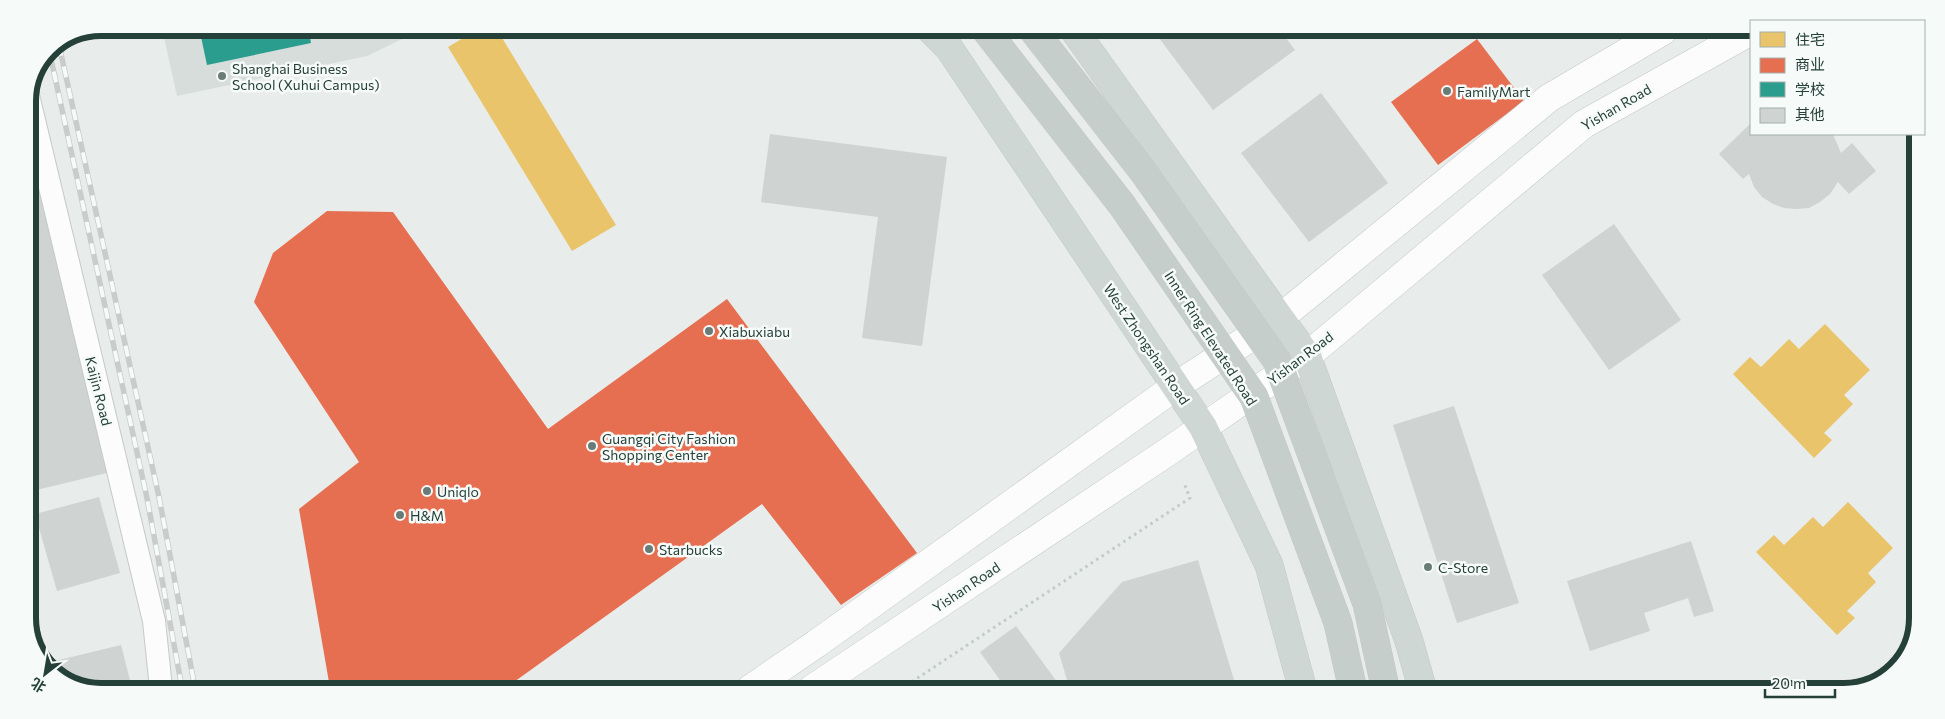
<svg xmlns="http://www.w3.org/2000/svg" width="1945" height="719" viewBox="0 0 1945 719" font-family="Commissioner,'Noto Sans SC',sans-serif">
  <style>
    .built { fill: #d6ddda }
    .homes { fill: #e9c46a }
    .shops { fill: #e76f51 }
    .schools { fill: #2a9d8f }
    .building { fill: #cfd3d1 }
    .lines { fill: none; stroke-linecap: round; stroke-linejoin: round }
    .minor-casing { stroke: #c5c9c7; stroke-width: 24 }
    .secondary-casing { stroke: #c3cac7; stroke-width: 29 }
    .primary-casing { stroke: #c3cac9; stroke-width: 29 }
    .path { stroke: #c3cbc9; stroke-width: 3; stroke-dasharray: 2.5 4; stroke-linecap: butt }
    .minor { stroke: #fcfcfc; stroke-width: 22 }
    .secondary { stroke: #fcfcfc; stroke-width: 28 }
    .primary { stroke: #cfd7d5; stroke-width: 28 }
    .rail-casing { stroke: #c9cccb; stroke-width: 5.5 }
    .rail { stroke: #f6faf8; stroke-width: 4; stroke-dasharray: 11; stroke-linecap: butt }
    .trunk-bridge-casing { stroke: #c3cac9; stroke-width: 29; stroke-linecap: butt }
    .trunk-bridge { stroke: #c6cecc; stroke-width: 28 }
    .poi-dot { fill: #697c77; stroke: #f6faf8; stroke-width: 2 }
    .labels { text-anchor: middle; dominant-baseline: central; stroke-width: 5; stroke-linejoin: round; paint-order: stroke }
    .poi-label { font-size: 14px; fill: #254039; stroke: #f6faf8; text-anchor: start }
    .street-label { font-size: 14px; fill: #254039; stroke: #f6faf8 }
    .rim { fill: none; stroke: #254039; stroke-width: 6 }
  </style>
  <rect width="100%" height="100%" fill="#e8ecea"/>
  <!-- built -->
  <path class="built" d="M162 28H425L367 56 177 96Z"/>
  <!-- homes -->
  <g class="homes">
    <path d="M480 28H496L616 225 572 251 448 47Z"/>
    <path d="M1825 324 1870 370 1844 395 1853 404 1824 433 1832 440 1814 458 1733 374 1750 357 1761 367 1789 339 1799 349Z"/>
    <path d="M1848 502 1893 548 1868 573 1876 582 1847 611 1855 618 1837 635 1756 552 1774 535 1784 545 1813 517 1823 527Z"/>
  </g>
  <!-- shops -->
  <g class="shops">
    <path d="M1477 39 1524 101 1438 165 1391 102Z"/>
    <path d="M327 211 393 212 548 429 727 299 917 553 841 605 762 504 504 689 330 688 299 509 359 462 254 302 273 253Z"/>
  </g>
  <!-- schools -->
  <path class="schools" d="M219 28H325V29L309 32 311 43 207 65 200 32Z"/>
  <!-- building -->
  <g class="building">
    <path d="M1161 30H1280L1295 50 1213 110 1156 34Z"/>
    <path d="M1321 93 1388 183 1309 242 1241 153Z"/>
    <path d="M1751 123V134H1833L1841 153 1852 143 1876 171 1849 194 1838 182 1830 194 1820 202 1809 208 1797 209 1784 208 1773 204 1762 197 1754 187 1749 174 1743 179 1719 154Z"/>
    <path d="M770 134 947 157 922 346 862 338 878 217 761 202Z"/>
    <path d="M28 141 111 472 28 492Z"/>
    <path d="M1614 224 1681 320 1609 370 1542 275Z"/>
    <path d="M1454 406 1519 603 1457 623 1393 425Z"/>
    <path d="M99 497 120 573 57 591 35 514Z"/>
    <path d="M1691 541 1714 611 1694 617 1688 598 1644 613 1650 631 1590 651 1567 581Z"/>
    <path d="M1198 560 1237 690H1070L1059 653 1122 582Z"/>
    <path d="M1016 626 1063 690H1007L980 652Z"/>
    <path d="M121 645 132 688H78L53 670 51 662Z"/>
  </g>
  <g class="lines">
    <!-- minor casing -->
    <g class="minor-casing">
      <path id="minor" d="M28 95 154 621 161 688"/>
    </g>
    <!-- secondary casing -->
    <g class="secondary-casing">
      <g id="secondary">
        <path d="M750 689 816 644 1176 386 1280 318 1549 98 1663 31"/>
        <path d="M812 689 1166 453 1307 356 1584 124 1751 31"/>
      </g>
    </g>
    <!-- primary casing -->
    <g class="primary-casing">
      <g id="primary">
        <path d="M930 29 949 48 1203 427 1269 565 1303 690"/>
        <path d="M1074 30 1307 356 1409 641 1423 691"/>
      </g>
    </g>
    <!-- path -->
    <path class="path" d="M901 689 1190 498 1184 483"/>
    <!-- minor -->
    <use href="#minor" class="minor"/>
    <!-- secondary -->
    <use href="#secondary" class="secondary"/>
    <!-- primary -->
    <use href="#primary" class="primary"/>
    <!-- rail casing -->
    <g class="rail-casing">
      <g id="rail">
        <path d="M59 45 159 497 195 688"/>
        <path d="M49 50 147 498 182 688"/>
      </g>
    </g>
    <!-- rail -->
    <use href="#rail" class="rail"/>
    <!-- trunk-bridge casing -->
    <g class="trunk-bridge-casing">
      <g id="trunk-bridge">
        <path d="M985 29 1122 205 1254 397 1338 623 1353 690"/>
        <path d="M1033 30 1142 170 1277 361 1367 604 1386 691"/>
      </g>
    </g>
    <!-- trunk-bridge -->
    <use href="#trunk-bridge" class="trunk-bridge"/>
  </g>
  <!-- markers -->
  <g class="poi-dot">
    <circle cx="222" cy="76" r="5"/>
    <circle cx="1447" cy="91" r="5"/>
    <circle cx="709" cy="331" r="5"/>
    <circle cx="592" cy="446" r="5"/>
    <circle cx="427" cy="491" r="5"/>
    <circle cx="400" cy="515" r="5"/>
    <circle cx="649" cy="549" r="5"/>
    <circle cx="1428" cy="567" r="5"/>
  </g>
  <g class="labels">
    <!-- poi labels -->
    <g class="poi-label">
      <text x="232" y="68">Shanghai Business<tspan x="232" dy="16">School (Xuhui Campus)</tspan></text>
      <text x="1457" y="91">FamilyMart</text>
      <text x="719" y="331">Xiabuxiabu</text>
      <text x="602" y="438">Guangqi City Fashion<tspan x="602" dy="16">Shopping Center</tspan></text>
      <text x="437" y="491">Uniqlo</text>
      <text x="410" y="515">H&amp;M</text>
      <text x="659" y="549">Starbucks</text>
      <text x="1438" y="567">C-Store</text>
    </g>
    <!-- street labels -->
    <g class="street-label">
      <text transform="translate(1616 107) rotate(-30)">Yishan Road</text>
      <text transform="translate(1211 338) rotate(57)">Inner Ring Elevated Road</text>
      <text transform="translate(1147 344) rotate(56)">West Zhongshan Road</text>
      <text transform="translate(1300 358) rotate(-37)">Yishan Road</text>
      <text transform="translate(99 391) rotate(76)">Kaijin Road</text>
      <text transform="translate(966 587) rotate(-34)">Yishan Road</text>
    </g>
  </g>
  <!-- crop -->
  <path d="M0 0H1945V719H0ZM101 36H1844A65 65 0 0 1 1909 101V618A65 65 0 0 1 1844 683H101A65 65 0 0 1 36 618V101A65 65 0 0 1 101 36Z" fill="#f6faf8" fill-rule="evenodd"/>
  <path class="rim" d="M101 36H1844A65 65 0 0 1 1909 101V618A65 65 0 0 1 1844 683H101A65 65 0 0 1 36 618V101A65 65 0 0 1 101 36Z"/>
  <!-- legend -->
  <rect x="1750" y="20" width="175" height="115" fill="#f6faf8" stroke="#a2b0ac"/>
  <rect x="1760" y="32" width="25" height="15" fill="#e9c46a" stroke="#a2b0ac"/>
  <text x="1795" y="45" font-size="15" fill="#254039">住宅</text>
  <rect x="1760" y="58" width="25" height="15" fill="#e76f51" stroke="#a2b0ac"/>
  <text x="1795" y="70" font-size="15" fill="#254039">商业</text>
  <rect x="1760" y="82" width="25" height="15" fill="#2a9d8f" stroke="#a2b0ac"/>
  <text x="1795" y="95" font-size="15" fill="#254039">学校</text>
  <rect x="1760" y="108" width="25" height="15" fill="#cfd3d1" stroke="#a2b0ac"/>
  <text x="1795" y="120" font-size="15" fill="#254039">其他</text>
  <!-- north arrow -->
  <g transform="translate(45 674) rotate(211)" stroke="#f6faf8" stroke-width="4" paint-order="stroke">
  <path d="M0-4L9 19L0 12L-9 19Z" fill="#254039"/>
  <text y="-8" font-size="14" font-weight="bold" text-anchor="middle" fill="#254039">北</text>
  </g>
  <!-- scale -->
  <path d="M1765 689v8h70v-8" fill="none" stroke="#254039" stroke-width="2.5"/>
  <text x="1772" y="689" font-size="15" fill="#254039" stroke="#f6faf8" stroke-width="4" paint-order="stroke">20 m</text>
</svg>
